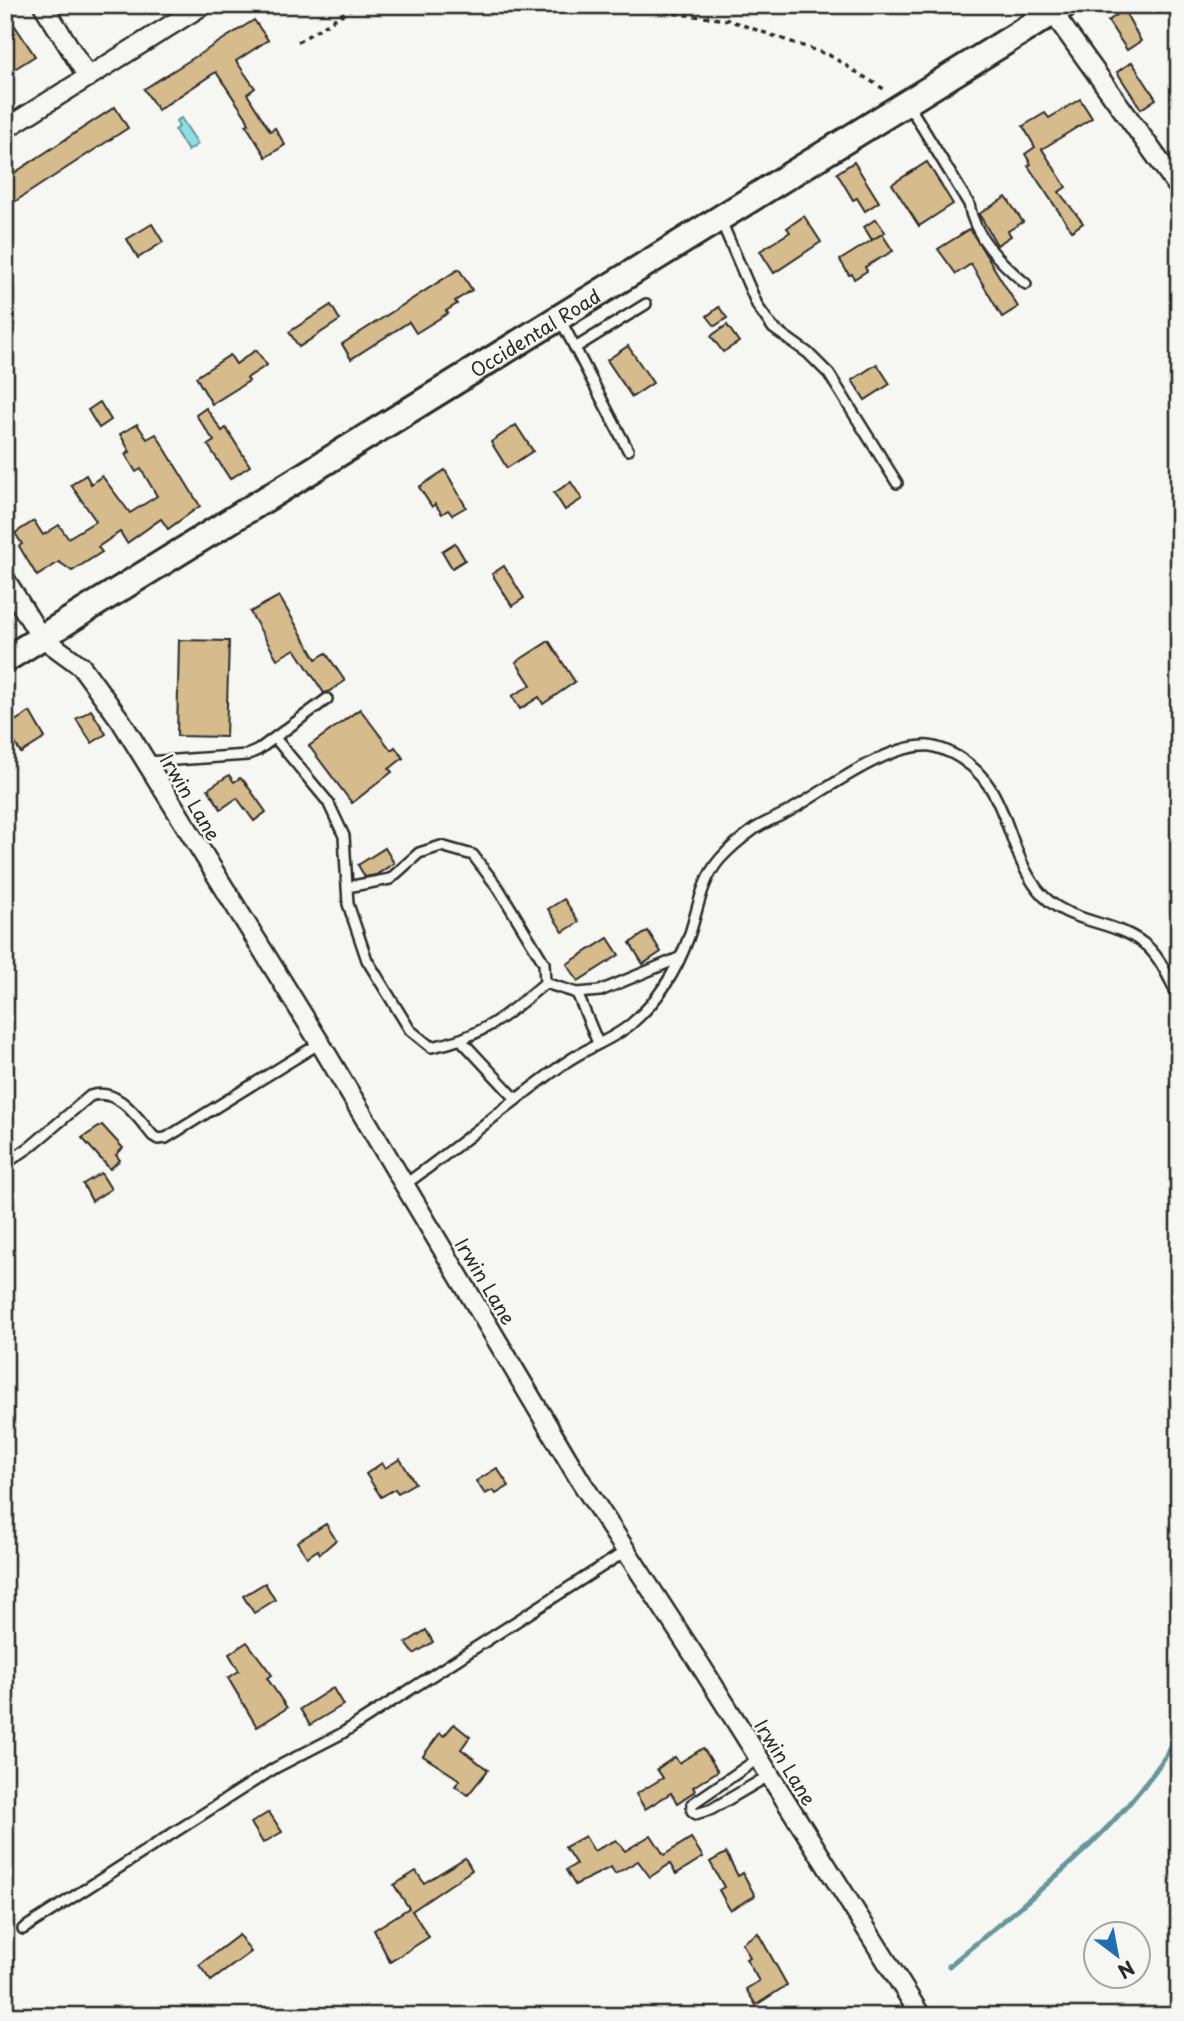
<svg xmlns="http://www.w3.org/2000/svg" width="1184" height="2021" viewBox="0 0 1184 2021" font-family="'Playpen Sans',sans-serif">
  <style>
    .water { fill: #8ddfe4; stroke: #66979a; stroke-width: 2 }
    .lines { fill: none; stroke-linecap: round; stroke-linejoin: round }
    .stream { stroke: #66979a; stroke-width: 5 }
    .building { fill: #d6bb8c; stroke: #2b2b2b; stroke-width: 2 }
    .lane-casing { stroke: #2b2b2b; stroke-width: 14 }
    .street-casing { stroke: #2b2b2b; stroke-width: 23 }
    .secondary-casing { stroke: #2b2b2b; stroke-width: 30 }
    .path { stroke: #2b2b2b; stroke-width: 3.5; stroke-dasharray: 5 5; stroke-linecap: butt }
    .lane { stroke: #f6f6f2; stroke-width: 9 }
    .street { stroke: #f6f6f2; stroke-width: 18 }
    .secondary { stroke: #f6f6f2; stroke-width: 24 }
    .labels { text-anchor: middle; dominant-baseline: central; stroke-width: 5; stroke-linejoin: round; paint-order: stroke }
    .street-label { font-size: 19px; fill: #2b2b2b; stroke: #f6f6f2 }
  </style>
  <rect width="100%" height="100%" fill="#f6f6f2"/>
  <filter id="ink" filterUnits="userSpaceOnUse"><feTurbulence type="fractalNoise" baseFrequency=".0143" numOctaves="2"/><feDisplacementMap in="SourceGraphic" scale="14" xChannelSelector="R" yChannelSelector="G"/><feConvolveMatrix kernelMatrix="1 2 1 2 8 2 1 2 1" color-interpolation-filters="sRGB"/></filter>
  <g filter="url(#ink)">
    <!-- water -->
    <path class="water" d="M181 118 198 144 188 151 175 130 179 127 176 121Z"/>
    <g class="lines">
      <!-- stream -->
      <path class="stream" d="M949 1966C1032 1896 1123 1830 1179 1735"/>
    </g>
    <!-- building -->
    <g class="building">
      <path d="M1124 10 1141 41 1127 50 1108 21Z"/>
      <path d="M254 20 268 40 236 61 255 88 247 94 270 131 275 128 285 145 266 157 246 125 249 124 246 117 216 72 158 110 144 89Z"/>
      <path d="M15 26 35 56 5 75V33Z"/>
      <path d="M1132 62 1156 99 1141 109 1117 72Z"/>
      <path d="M1080 99 1092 118 1042 149 1066 187 1059 192 1083 223 1072 231 1028 166 1031 164 1025 154 1035 147 1023 126 1045 113 1049 118Z"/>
      <path d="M115 107 128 128 5 208V179Z"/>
      <path d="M854 162 879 202 865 211 857 198 853 200 837 173Z"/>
      <path d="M927 162 953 204 919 226 892 184Z"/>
      <path d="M1006 197 1023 222 1008 231 1011 236 997 245 979 214Z"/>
      <path d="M804 216 821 242 774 273 760 251 790 232 787 228Z"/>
      <path d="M876 219 885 232 872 240 864 227Z"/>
      <path d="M152 224 163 242 138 258 127 239Z"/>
      <path d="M970 229 1018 307 1002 317 971 264 956 274 938 249Z"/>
      <path d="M882 234 893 251 865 267 867 271 854 279 852 274 849 275 840 260Z"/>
      <path d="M459 269 472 290 455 301 457 304 446 311 448 313 416 333 409 322 351 359 342 344Z"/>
      <path d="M331 305 340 320 299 347 289 332Z"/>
      <path d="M719 307 727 318 715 326 707 316Z"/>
      <path d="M727 325 739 342 723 352 711 336Z"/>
      <path d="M628 346 653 383 632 397 607 360Z"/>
      <path d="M256 350 267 365 247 378 249 381 212 404 196 377 230 355 236 364Z"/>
      <path d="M877 364 890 384 865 400 852 380Z"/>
      <path d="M100 402 111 420 99 428 88 410Z"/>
      <path d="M206 408 222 431 226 428 250 466 230 479 208 445 214 441 196 415Z"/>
      <path d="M137 424 147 439 156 434 200 506 168 529 161 519 127 543 120 532 98 547 102 552 72 571 59 562 37 576 19 546 22 544 15 533 34 521 43 535 59 525 68 538 96 521 71 485 86 475 91 484 102 476 130 513 157 496 141 469 136 472 125 454 130 452 120 434Z"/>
      <path d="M516 425 533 451 507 468 491 442Z"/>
      <path d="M445 470 466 507 452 515 448 510 442 514 435 504 432 507 419 487Z"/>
      <path d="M571 482 582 499 565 510 554 493Z"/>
      <path d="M455 543 465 560 452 568 442 551Z"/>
      <path d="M504 566 524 598 512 606 492 574Z"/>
      <path d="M279 596 316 659 326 653 345 681 328 692 324 693 295 649 277 659 250 612Z"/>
      <path d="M179 640 229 641 226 737 177 736Z"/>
      <path d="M549 641 575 682 543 704 539 697 520 709 512 696 531 685 516 662Z"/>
      <path d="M360 709 391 750 395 747 403 758 389 769 392 772 352 803 309 746Z"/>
      <path d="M91 710 106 734 92 743 76 719Z"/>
      <path d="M30 712 45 738 21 753 5 727Z"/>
      <path d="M229 775 234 782 240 778 244 781 266 812 254 821 237 798 221 809 208 789Z"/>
      <path d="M385 848 394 863 376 875 365 877 358 865Z"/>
      <path d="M564 899 579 922 563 932 548 909Z"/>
      <path d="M648 931 661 952 643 964 630 943Z"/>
      <path d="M608 938 619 955 578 981 567 964Z"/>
      <path d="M102 1125 123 1148 116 1155 120 1160 110 1169 82 1138Z"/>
      <path d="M101 1173 111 1189 92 1201 83 1184Z"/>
      <path d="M400 1459 415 1483 398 1493 395 1489 381 1497 366 1474 382 1463 385 1468Z"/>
      <path d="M497 1468 509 1486 496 1494 493 1490 485 1494 476 1481Z"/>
      <path d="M326 1524 336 1540 320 1554 318 1550 307 1557 297 1542Z"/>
      <path d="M265 1583 275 1600 254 1613 243 1596Z"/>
      <path d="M426 1630 433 1642 414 1654 406 1643Z"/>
      <path d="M247 1642 272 1675 267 1678 287 1708 257 1727 228 1678 239 1671 229 1654Z"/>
      <path d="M333 1688 343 1705 310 1725 300 1709Z"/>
      <path d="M454 1724 470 1737 461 1749 488 1770 468 1795 455 1786 460 1780 423 1756 440 1733 444 1736Z"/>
      <path d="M703 1748 718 1771 693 1787 695 1791 677 1803 671 1793 645 1809 636 1794 663 1778 657 1769 675 1757 679 1763Z"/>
      <path d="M269 1812 282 1832 263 1843 251 1823Z"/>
      <path d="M651 1835 664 1855 691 1838 703 1857 676 1874 670 1864 650 1877 638 1861 615 1874 611 1867 575 1885 566 1870 576 1864 565 1847 585 1836 594 1851 616 1840 625 1851Z"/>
      <path d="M726 1853 738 1876 743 1873 755 1896 730 1910 719 1890 724 1887 710 1862Z"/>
      <path d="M465 1858 472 1870 412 1911 429 1937 390 1962 374 1930 409 1908 394 1885 416 1871 424 1883Z"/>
      <path d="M758 1933 787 1985 756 2005 746 1989 759 1981 746 1959 750 1957 742 1943Z"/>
      <path d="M239 1935 251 1952 211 1981 199 1965Z"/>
    </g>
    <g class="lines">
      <!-- lane casing -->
      <g class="lane-casing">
        <g id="lane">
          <path d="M908 104 969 204C974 237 1001 263 1026 284"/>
          <path d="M721 221 758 307 773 328 808 353 829 374 897 483"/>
          <path d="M560 319 628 450"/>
          <path d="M575 348 646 304"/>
          <path d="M275 738 328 802 344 836 348 904 367 960 410 1030 431 1047C481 1038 507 1015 545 983L544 963 499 889 473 855 441 846 419 853 390 879 347 887"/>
          <path d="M147 762 247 755 258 750 327 699"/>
          <path d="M545 983 577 993 600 991 679 958"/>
          <path d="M577 993 598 1043"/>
          <path d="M462 1041 516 1099"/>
          <path d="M5 1164 30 1147 90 1096C118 1087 136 1116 153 1136L158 1139 166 1138 320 1043"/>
          <path d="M404 1185C460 1146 510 1102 565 1063 585 1048 611 1041 631 1024 657 1002 676 972 688 939 698 912 700 882 720 859 729 849 742 838 753 830 764 822 779 817 791 810 826 790 883 747 923 746 930 745 942 749 949 752 1011 781 1002 843 1038 890 1066 925 1110 918 1143 943 1160 955 1169 980 1179 997"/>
          <path d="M759 1758 692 1804V1811L696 1814 712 1809 770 1775"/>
          <path d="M23 1929 275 1768 341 1734 626 1551"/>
        </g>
      </g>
      <!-- street casing -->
      <g class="street-casing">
        <g id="street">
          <path d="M43 5 88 77"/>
          <path d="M1053 13 1179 188"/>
          <path d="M5 129 203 5"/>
          <path d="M5 579 40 636 81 666 121 721 320 1043 580 1480 701 1666 921 2016"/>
        </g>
      </g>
      <!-- secondary casing -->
      <g class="secondary-casing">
        <g id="secondary">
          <path id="s1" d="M5 660 1065 5"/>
        </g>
      </g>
      <!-- path -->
      <g class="path">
        <path d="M605 5 728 20 829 55 887 91"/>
        <path d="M298 42 357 5"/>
      </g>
      <!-- lane -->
      <use href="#lane" class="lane"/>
      <!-- street -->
      <use href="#street" class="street"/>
      <!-- secondary -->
      <use href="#secondary" class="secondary"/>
    </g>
  </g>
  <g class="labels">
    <!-- street labels -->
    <g class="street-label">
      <text stroke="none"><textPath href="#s1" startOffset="623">Occidental Road</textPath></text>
      <text transform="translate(191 797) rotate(59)">Irwin Lane</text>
      <text transform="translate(486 1281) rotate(59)">Irwin Lane</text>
      <text transform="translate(786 1762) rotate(58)">Irwin Lane</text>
    </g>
  </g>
  <!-- margin -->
  <rect width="1184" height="2021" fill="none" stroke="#f6f6f2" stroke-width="28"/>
  <rect x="14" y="14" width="1156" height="1993" fill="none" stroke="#2b2b2b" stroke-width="2.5" filter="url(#ink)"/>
  <!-- north arrow -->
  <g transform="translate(1117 1955) rotate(148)"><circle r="33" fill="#f6f6f2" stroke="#a5a5a2" stroke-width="2"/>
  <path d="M0-5L12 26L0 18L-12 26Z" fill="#1f6fb2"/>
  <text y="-10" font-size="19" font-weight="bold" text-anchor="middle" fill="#2b2b2b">N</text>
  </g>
</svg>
